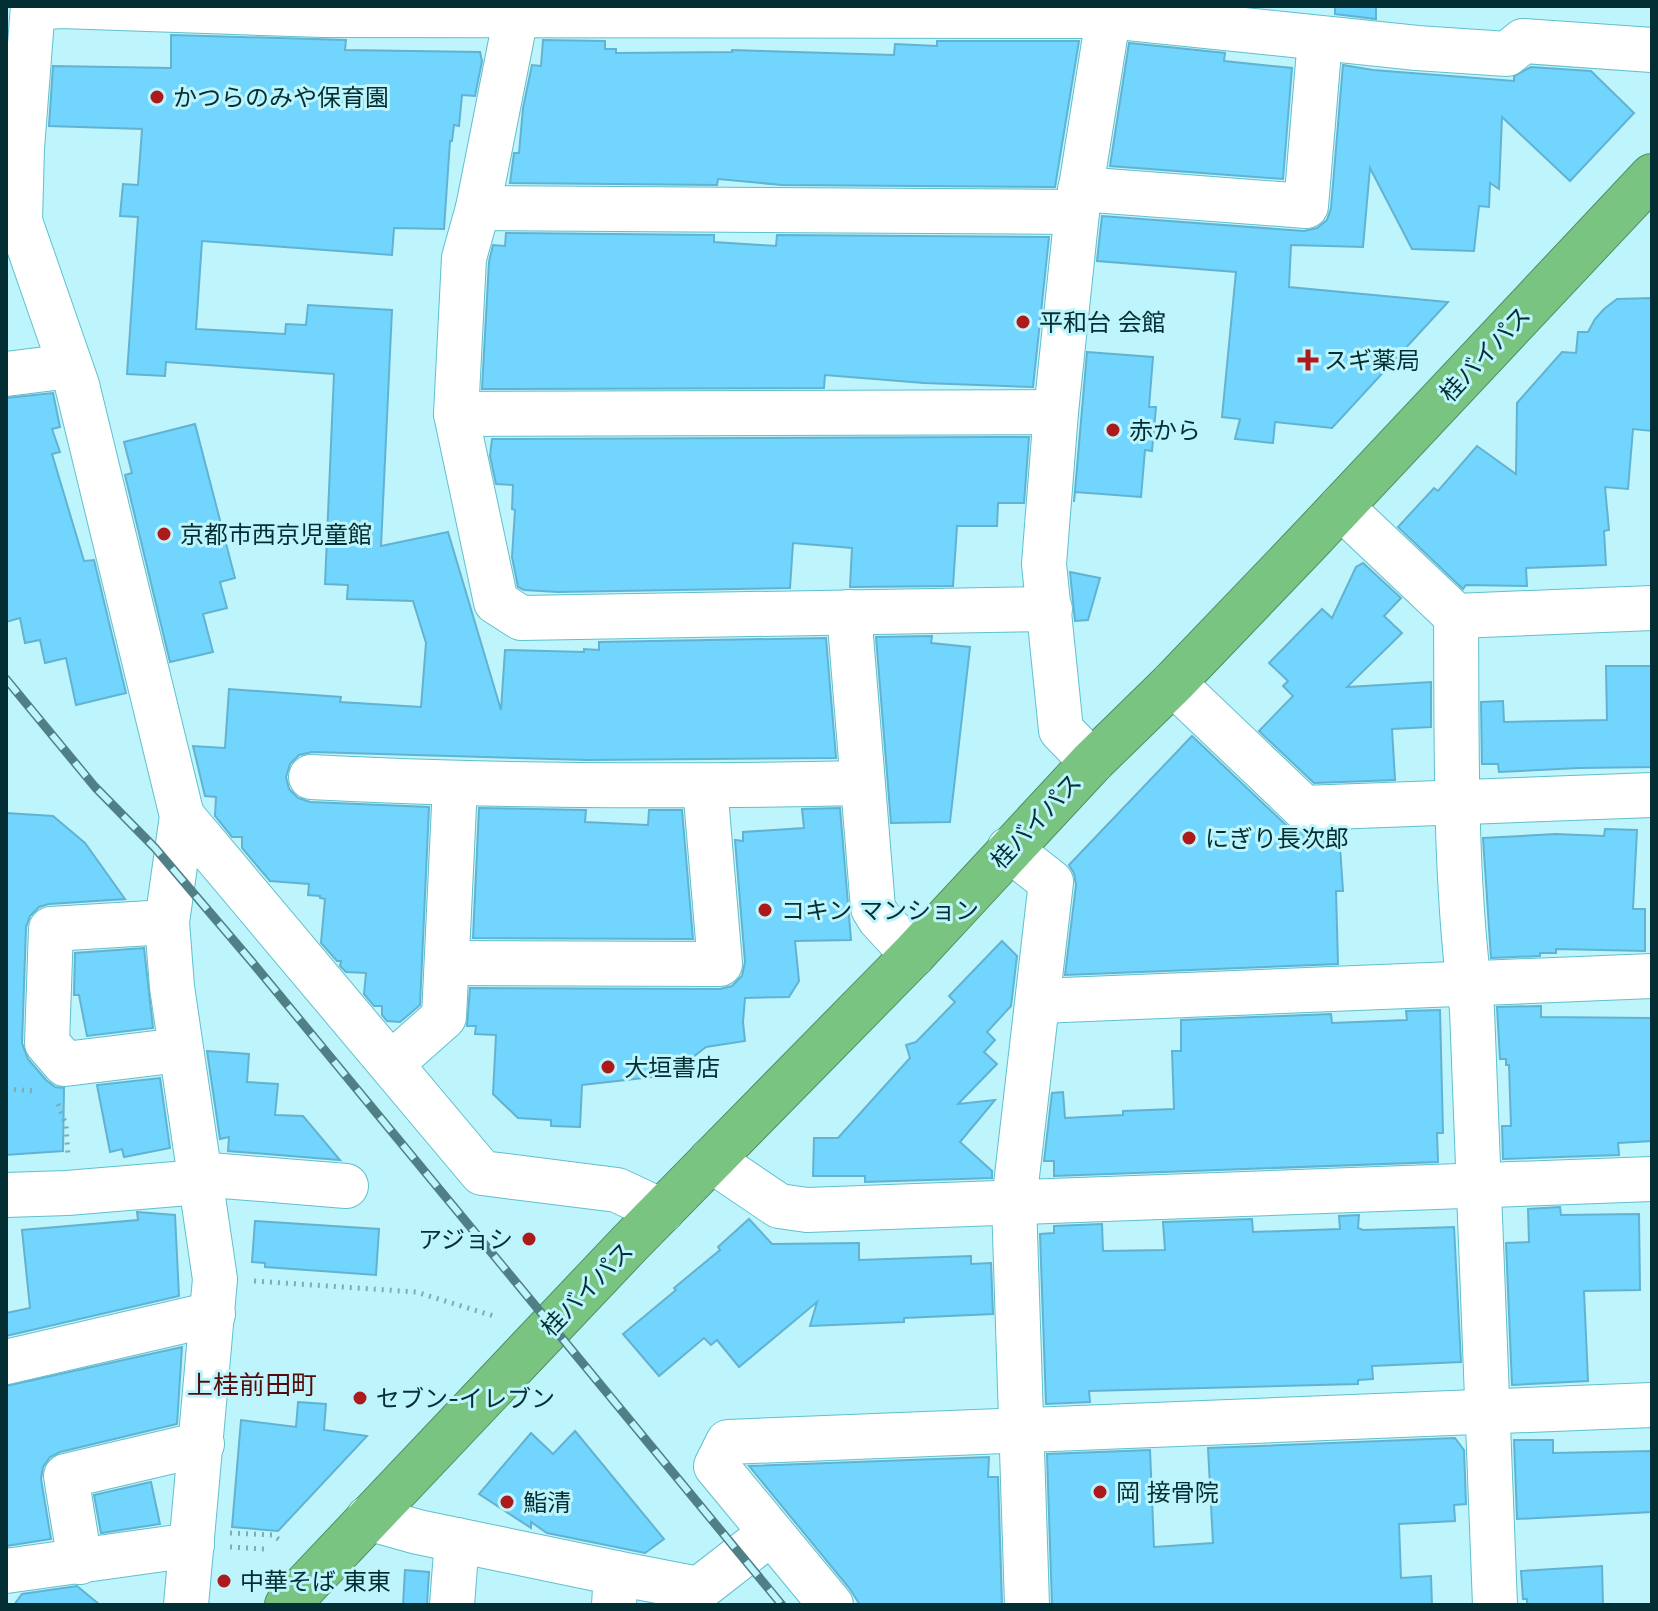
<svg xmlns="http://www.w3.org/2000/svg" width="1658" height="1611" viewBox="0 0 1658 1611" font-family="Inter,'Noto Sans JP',sans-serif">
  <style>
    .building { fill: #72d5fd; stroke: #62b2d2; stroke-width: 2 }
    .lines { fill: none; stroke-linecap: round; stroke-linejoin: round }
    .minor-casing { stroke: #60c0cc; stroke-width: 46 }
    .highway-casing { stroke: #4f9065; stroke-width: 46 }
    .path { stroke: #7baeb4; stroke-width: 5; stroke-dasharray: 2 6; stroke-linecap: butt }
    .minor { stroke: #fff; stroke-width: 44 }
    .highway { stroke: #78c480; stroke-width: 44 }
    .rail-casing { stroke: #508086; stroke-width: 9 }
    .rail { stroke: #bef4fb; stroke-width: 6; stroke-dasharray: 18; stroke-linecap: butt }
    .poi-dot { fill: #ac1a1c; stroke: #bef4fb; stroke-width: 3 }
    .labels { text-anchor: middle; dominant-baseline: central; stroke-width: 6; stroke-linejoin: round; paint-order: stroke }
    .poi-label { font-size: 24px; fill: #032f34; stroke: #bef4fb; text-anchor: start }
    .street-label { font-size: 24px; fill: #032f34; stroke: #bef4fb }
    .neighbourhood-label { font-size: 26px; fill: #510c0b; stroke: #bef4fb }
  </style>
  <rect width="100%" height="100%" fill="#bef4fb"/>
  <!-- building -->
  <g class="building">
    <path d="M1335 6H1376V19L1335 14Z"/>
    <path d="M171 35 346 40 345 50 480 52 482 61 475 96 462 95 459 126 454 125 452 141H450L444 229 394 228 392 255 202 241 196 329 285 334 286 324 306 325 308 305 392 310 381 546 448 532 501 710 505 650 584 652V649L599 650V642L826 638 836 758 587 760 312 752 299 755 290 764 286 777 289 789 298 798 310 802 429 807 420 1005 400 1022 387 1021 382 1015V1006H374L364 994 366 973 346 972 340 966 341 961H337L321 943 325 899 320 898V896L308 895 309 884 270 881 242 848V837H232L215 816 216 797 205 796 193 746 225 748 229 689 341 697 340 702 421 707 426 643 413 601 347 599 348 585 325 584 334 374 166 362 165 376 127 374 138 217 120 216 123 184 138 185 142 129 49 126 53 66 171 68Z"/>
    <path d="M543 40 605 41V49H616V53L732 52V50L894 55 895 44 937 46V41H1079L1055 187 782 185 718 179 717 185 510 183 514 153H519L523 108 532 65 541 66Z"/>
    <path d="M1129 43 1225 53 1224 61 1292 68 1283 179 1110 166Z"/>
    <path d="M1343 65 1373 70 1514 81V76L1531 67 1591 71 1634 113 1570 181 1502 117 1499 189 1490 183 1489 207 1479 206 1474 251 1412 249 1370 168 1363 247 1291 245 1289 287 1448 302 1332 428 1275 422 1273 443 1235 439 1240 419 1222 417 1236 272 1097 261 1102 216 1304 231 1317 228 1327 220 1331 208Z"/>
    <path d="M506 233 714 235V242L776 246 777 235 1049 237 1033 387 924 383 825 375 824 388 482 389 489 262 493 245 505 246Z"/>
    <path d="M1652 298V431L1633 429 1628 489 1605 487 1609 530 1604 531 1606 565 1526 568 1527 586 1466 585 1463 589 1398 527 1434 488 1438 491 1477 446 1516 474 1517 403 1562 352 1576 353 1578 332H1588L1595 319 1604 309 1617 299Z"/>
    <path d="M1087 352 1153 357 1149 407H1156L1152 451 1145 450 1141 497 1075 492 1074 502Z"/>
    <path d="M53 393 60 427 52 429 60 452 52 454 84 561 94 560 126 693 76 705 66 658 45 663 40 640 25 643 20 618 6 622V398Z"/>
    <path d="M195 424 235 578 220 582 227 608 203 614 213 652 170 662 125 475 132 473 124 442Z"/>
    <path d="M996 437H1029L1024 503H998L997 526H957L953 586 850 587 852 548 793 543 790 588 558 592 524 590 518 587 512 557 515 510 512 509 513 485 496 484 490 456 492 439Z"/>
    <path d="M1363 563 1401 598 1384 616 1402 633 1347 687 1431 682V727L1392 729 1395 780 1314 783 1259 731 1293 696 1283 686 1288 681 1269 663 1322 609 1332 618 1356 567Z"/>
    <path d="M1070 572 1100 578 1088 620 1075 621Z"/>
    <path d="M932 636 931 643 970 647 950 822 891 823 876 637Z"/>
    <path d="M1606 666H1652V767L1579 768 1499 772 1498 764H1482L1481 702 1503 701 1504 722 1607 720Z"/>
    <path d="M1192 736 1287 826 1304 833 1333 832 1334 847H1340L1343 891H1336L1338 964 1065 975 1076 885 1074 873 1069 865Z"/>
    <path d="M479 808 586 810 585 822 648 825 649 810H682L693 939 473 938Z"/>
    <path d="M840 808 851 940 795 941 799 981 789 997 745 998 743 1022 745 1041 706 1047 670 1075 582 1085 580 1127 551 1126V1120L518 1118 493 1094 496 1035 475 1034 476 1026H467L470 988 720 989 732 986 742 976 745 962 735 840 743 841V832L804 828 802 809Z"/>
    <path d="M6 813 53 816 85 843 125 899 49 904 39 907 30 916 26 927 22 1043 28 1059 46 1080 55 1087 64 1088 63 1151 6 1155Z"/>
    <path d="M1605 829 1637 830 1633 909H1645V951L1556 949V953H1540V956L1491 958 1483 838 1556 834 1604 836Z"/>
    <path d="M1002 941 1017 956 1011 1006 987 1032 995 1040 984 1052 997 1064 958 1104 995 1100 960 1142 992 1171V1178L865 1182V1176H813L814 1138H838L910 1058 906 1045 916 1042 955 1002 949 996Z"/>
    <path d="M144 948 153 1028 87 1036 79 995H74L75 953Z"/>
    <path d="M1541 1006V1017L1652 1018V1141L1618 1143 1619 1155 1503 1159 1502 1126H1511L1509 1065H1506V1059H1500L1497 1007Z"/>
    <path d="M1440 1010 1443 1133H1437L1438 1162 1054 1176V1161H1044L1052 1093 1063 1092 1065 1118 1123 1115V1111L1174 1109 1172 1051H1181V1020L1331 1014 1332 1023 1407 1020 1406 1011Z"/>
    <path d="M207 1051 249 1054 247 1082 278 1084 275 1115 303 1116 340 1160 228 1151 229 1137 220 1139Z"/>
    <path d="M160 1078 170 1148 124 1157 122 1149 110 1152 97 1085Z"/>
    <path d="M1560 1207 1561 1215 1639 1214 1640 1290 1584 1291 1588 1381 1512 1385 1506 1243 1529 1242 1528 1209Z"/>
    <path d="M137 1212 175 1215 179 1296 6 1336V1313L30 1308 22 1230 138 1220Z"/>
    <path d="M1359 1215 1358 1228 1363 1230 1454 1227 1461 1362 1372 1366 1373 1379 1358 1380V1384L1089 1391 1090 1402 1046 1404 1040 1234 1054 1233V1226L1102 1224 1103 1251 1165 1250 1163 1222 1252 1219 1253 1232 1340 1229 1339 1216Z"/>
    <path d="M749 1219 772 1244 859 1243V1260L971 1256V1264L991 1263 993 1314 904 1318V1322L810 1326 817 1302 739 1367 717 1340 711 1345 704 1338 659 1376 623 1334 676 1290 674 1288 720 1250 718 1247Z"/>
    <path d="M255 1221 379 1229 376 1275 265 1267V1263L252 1262Z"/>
    <path d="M182 1347 177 1424 60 1452 50 1457 43 1467 41 1479 51 1539 6 1546V1386Z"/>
    <path d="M298 1402 326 1404 324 1430 367 1436 278 1531 232 1527 241 1420 296 1427Z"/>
    <path d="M575 1431 664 1539 645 1553 547 1533 531 1522V1528L479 1494 531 1433 553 1454Z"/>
    <path d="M1455 1438 1464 1450 1466 1504 1454 1505 1455 1521 1399 1524 1401 1578 1431 1576 1432 1605H1052L1047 1454 1150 1450 1154 1547 1213 1543 1208 1448Z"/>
    <path d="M1514 1440H1553V1453L1652 1451V1512L1517 1519Z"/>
    <path d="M989 1457 988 1477H998L1002 1605H860L850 1589 749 1466Z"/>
    <path d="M151 1482 160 1524 101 1533 94 1495Z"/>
    <path d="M1602 1566 1603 1605H1527V1599H1523L1521 1571Z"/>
    <path d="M405 1570 429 1572 427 1605H403Z"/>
    <path d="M77 1586 100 1605H14L22 1594Z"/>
  </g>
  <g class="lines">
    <!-- minor casing -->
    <g class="minor-casing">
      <g id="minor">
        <path d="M518 6 478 208 464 258 456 414 496 602 521 618 1050 609"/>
        <path d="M33 8 61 6 323 15 1109 16 1417 48 1507 54 1523 41 1652 50"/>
        <path d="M1080 189 1306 206 1320 39"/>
        <path d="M6 206 20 221 77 385 182 816 167 922 172 987 215 1279 186 1605"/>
        <path d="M478 208 1077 212"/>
        <path d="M20 221 22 148 33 6"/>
        <path d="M6 374 70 366"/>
        <path d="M456 414 1056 412"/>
        <path d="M1341 507 1456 616 1652 608"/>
        <path d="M849 612 873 908 879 918 913 955"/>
        <path d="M1456 616C1457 747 1454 880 1472 1010L1495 1605"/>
        <path d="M1173 683 1304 808 1652 795"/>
        <path d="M1092 762 1061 730 1044 564 1056 412 1077 212 1110 6"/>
        <path d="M311 777C496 787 677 787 861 783"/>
        <path d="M182 816 482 1173 617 1190 662 1211"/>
        <path d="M1009 849 1051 882 1014 1202 1027 1605"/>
        <path d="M167 922 51 929 47 1043 65 1064 180 1050"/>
        <path d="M447 963 720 964 705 786"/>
        <path d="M1039 1001 1652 976"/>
        <path d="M391 1064 444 1017 455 785"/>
        <path d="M711 1160 779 1206 807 1210 1652 1179"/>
        <path d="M198 1174 346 1186"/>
        <path d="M6 1195 67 1193 200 1182"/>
        <path d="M6 1362 213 1314"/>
        <path d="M368 1518 418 1532 616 1573 614 1605"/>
        <path d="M80 1562 66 1476 202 1444"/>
        <path d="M6 1571 192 1545"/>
        <path d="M616 1573 699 1589 771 1533"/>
        <path d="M452 1605 457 1540"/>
        <path d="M831 1605 716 1466 728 1442 1652 1405"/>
      </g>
    </g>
    <!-- highway casing -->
    <g class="highway-casing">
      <path id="highway" d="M287 1605 630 1243 913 955 1092 762 1173 683 1309 541 1652 176"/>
    </g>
    <!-- path -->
    <g class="path">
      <path d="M6 1089 37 1091"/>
      <path d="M58 1104 66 1125 68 1156"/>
      <path d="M254 1281 416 1292 497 1317"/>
      <path d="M230 1533 273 1535 282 1542"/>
      <path d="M230 1547 264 1549"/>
    </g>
    <!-- minor -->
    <use href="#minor" class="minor"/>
    <!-- highway -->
    <use href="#highway" class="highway"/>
    <!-- rail casing -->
    <g class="rail-casing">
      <path id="rail" d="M6 679 95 787 155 848 252 962 782 1605"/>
    </g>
    <!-- rail -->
    <use href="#rail" class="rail"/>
  </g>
  <!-- markers -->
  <g class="poi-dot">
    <circle cx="157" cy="97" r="8"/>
    <circle cx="1023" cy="322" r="8"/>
    <path d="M1304 348h8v8h8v8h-8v8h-8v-8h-8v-8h8z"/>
    <circle cx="1113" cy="430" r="8"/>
    <circle cx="164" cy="534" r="8"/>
    <circle cx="1189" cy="838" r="8"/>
    <circle cx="765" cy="910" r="8"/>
    <circle cx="608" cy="1067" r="8"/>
    <circle cx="529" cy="1239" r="8"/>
    <circle cx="360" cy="1398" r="8"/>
    <circle cx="1100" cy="1492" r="8"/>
    <circle cx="507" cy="1502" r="8"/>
    <circle cx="224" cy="1581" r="8"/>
  </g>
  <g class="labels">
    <!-- poi labels -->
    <g class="poi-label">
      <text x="173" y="97">かつらのみや保育園</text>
      <text x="1039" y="322">平和台 会館</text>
      <text x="1324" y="360">スギ薬局</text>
      <text x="1129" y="430">赤から</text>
      <text x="180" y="534">京都市西京児童館</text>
      <text x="1205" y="838">にぎり長次郎</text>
      <text x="781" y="910">コキン マンション</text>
      <text x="624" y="1067">大垣書店</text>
      <text x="513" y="1239" text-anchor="end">アジョシ</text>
      <text x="376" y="1398">セブン-イレブン</text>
      <text x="1116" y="1492">岡 接骨院</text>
      <text x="523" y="1502">鮨清</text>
      <text x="240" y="1581">中華そば 東東</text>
    </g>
    <!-- street labels -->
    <g class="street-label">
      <text transform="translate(1485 354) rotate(-47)">桂バイパス</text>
      <text transform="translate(1036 821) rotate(-47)">桂バイパス</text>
      <text transform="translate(587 1289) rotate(-46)">桂バイパス</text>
    </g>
    <!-- neighbourhood labels -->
    <g class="neighbourhood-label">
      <text x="252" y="1384">上桂前田町</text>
    </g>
  </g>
  <!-- border -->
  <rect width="1658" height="1611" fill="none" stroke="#032f34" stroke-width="16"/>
</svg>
